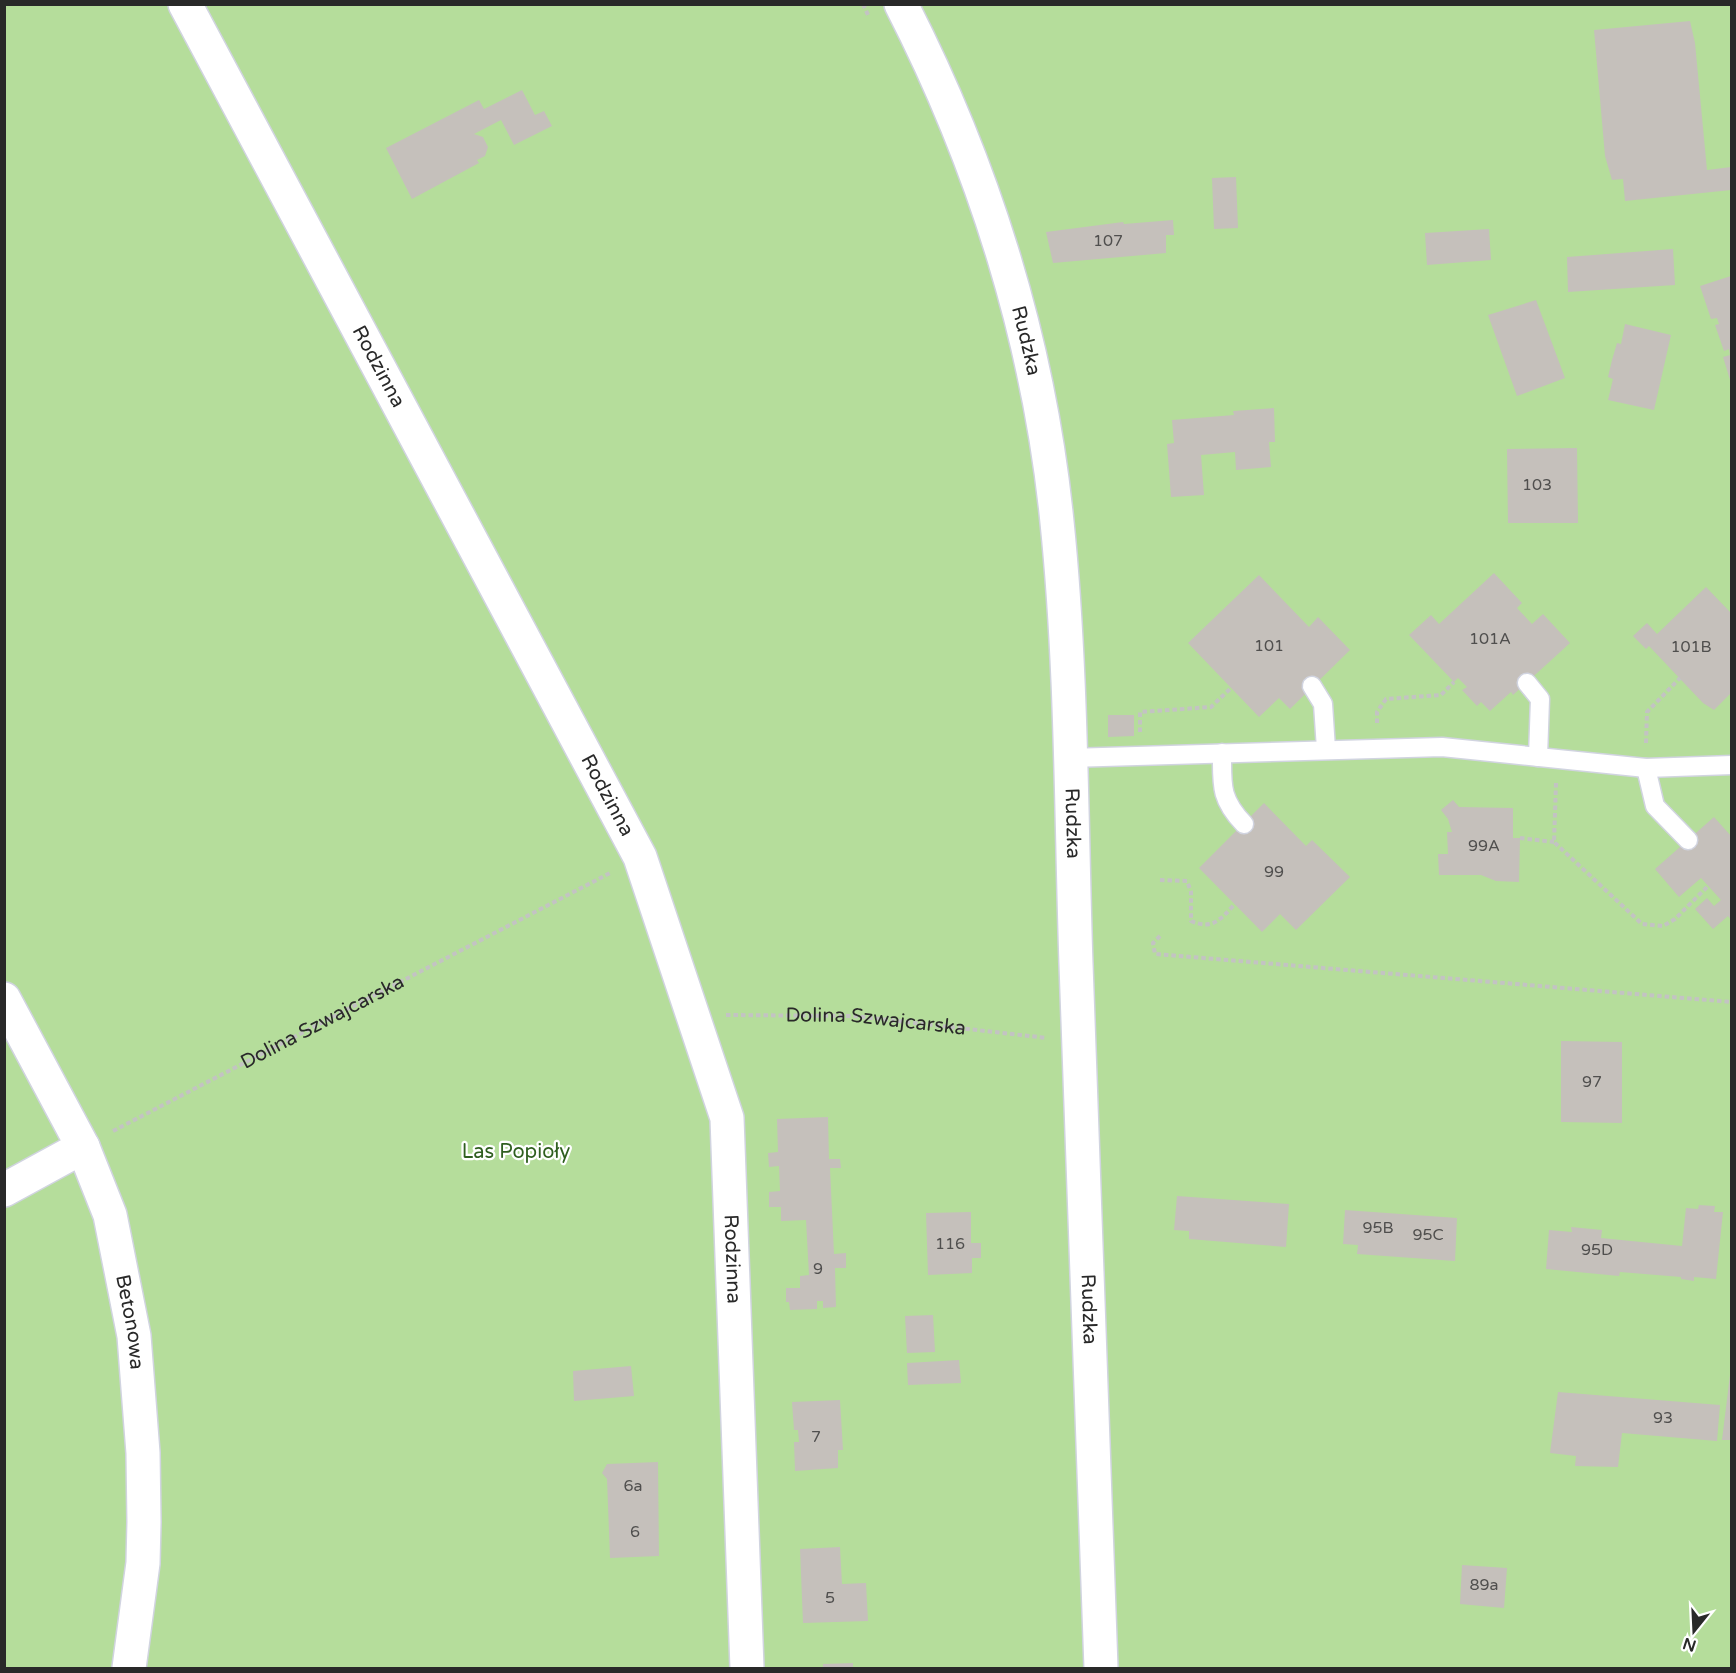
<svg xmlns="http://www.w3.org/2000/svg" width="1736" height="1673" viewBox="0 0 1736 1673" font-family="'Varela Round',sans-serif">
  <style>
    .green { fill: #b5dd9b }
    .building { fill: #c5c0bb }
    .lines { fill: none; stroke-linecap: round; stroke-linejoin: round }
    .service-casing { stroke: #d1d4e0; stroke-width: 21 }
    .minor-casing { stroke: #d1d4e0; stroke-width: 36 }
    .tertiary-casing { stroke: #d1d4e0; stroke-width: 36 }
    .path { stroke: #c3c3c3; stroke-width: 4; stroke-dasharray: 4.5 3; stroke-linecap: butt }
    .service { stroke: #fff; stroke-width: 18 }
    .minor { stroke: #fff; stroke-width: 33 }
    .tertiary { stroke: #fff; stroke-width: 33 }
    .labels { text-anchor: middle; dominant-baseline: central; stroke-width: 4.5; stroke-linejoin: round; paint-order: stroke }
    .number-label { font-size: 16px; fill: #504f4e }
    .street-label { font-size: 20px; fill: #292929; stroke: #fff }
    .park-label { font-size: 20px; fill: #2f5f1f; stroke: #fff }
  </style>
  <rect width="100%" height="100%" fill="#eae3db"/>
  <!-- green -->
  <rect class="green" x="5" y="5" width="1726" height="1663"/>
  <!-- building -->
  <g class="building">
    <path d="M1690 21 1695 43 1707 170 1731 167V190L1625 201 1623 179 1612 180 1605 156 1594 30Z"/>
    <path d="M522 90 535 115 544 111 552 126 514 145 501 120 474 134 483 137 488 147 485 156 477 160 479 163 412 199 386 148 479 100 484 109Z"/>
    <path d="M1236 177 1238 228 1214 229 1212 178Z"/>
    <path d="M1173 220 1174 235H1166V253L1053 263 1046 232 1123 222 1124 224Z"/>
    <path d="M1489 229 1491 260 1427 265 1425 233Z"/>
    <path d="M1673 249 1675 285 1568 292 1567 257Z"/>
    <path d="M1731 276V383L1723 357 1730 355 1729 349 1724 351 1715 325 1719 324 1717 318 1711 319 1700 286Z"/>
    <path d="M1536 300 1565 378 1517 396 1488 315Z"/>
    <path d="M1625 324 1671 335 1654 410 1608 400 1613 379 1608 377 1612 360 1617 343 1621 344Z"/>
    <path d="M1274 408 1275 442H1269L1271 467 1236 470 1235 452 1201 455 1204 495 1171 497 1167 444 1174 443 1172 420 1234 415 1233 411Z"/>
    <path d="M1577 448 1578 523H1508L1507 449Z"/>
    <path d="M1494 573 1522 603 1517 608 1532 624 1543 614 1570 643 1513 695 1511 692 1490 711 1481 702 1477 706 1462 690 1467 687 1458 678 1454 682 1409 635 1431 615 1439 624Z"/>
    <path d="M1259 575 1309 627 1318 617 1350 650 1290 709 1279 698 1259 717 1188 643Z"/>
    <path d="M1706 587 1731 613V693L1714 710 1703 703 1649 646 1646 649 1633 636 1647 623 1657 634Z"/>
    <path d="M1108 715H1134V736L1108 737Z"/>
    <path d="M1453 800 1459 807 1513 808V838H1520L1519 882 1496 881 1481 875H1439L1438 854H1448L1447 832H1452L1448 819 1441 810Z"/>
    <path d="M1264 803 1306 846 1312 840 1350 877 1296 930 1280 914 1262 932 1199 868Z"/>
    <path d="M1714 817 1731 836V920L1728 916 1713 929 1695 909 1707 898 1714 906 1721 900 1701 878 1679 897 1655 869Z"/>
    <path d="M1561 1041 1622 1042V1123L1561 1122Z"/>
    <path d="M828 1117 829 1159H840L841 1168H830L834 1254 846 1253V1268H835L836 1307 823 1308V1301H817V1309L790 1310 789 1302H786V1288H800V1276L809 1275 806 1220 781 1221V1207H769V1192L780 1191 779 1166 769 1167 768 1153 778 1152 777 1119Z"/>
    <path d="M1177 1196 1289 1204 1286 1247 1189 1239V1231L1174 1230Z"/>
    <path d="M1699 1205 1715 1206 1714 1212H1723L1716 1279 1694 1277V1281L1681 1279V1277L1620 1272 1619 1276 1546 1269 1549 1230 1572 1232 1571 1227 1602 1230 1601 1238 1682 1246 1686 1208 1698 1209Z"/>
    <path d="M1345 1210 1457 1218 1455 1261 1357 1254 1358 1245 1343 1244Z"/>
    <path d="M971 1212V1243H981V1258H972V1273L928 1275 926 1213Z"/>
    <path d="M933 1315 935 1352 907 1353 905 1316Z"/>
    <path d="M959 1360 961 1383 908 1385 907 1363Z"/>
    <path d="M631 1366 634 1396 574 1401 573 1371Z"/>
    <path d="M1730 1375H1731V1440H1722Z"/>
    <path d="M1558 1392 1720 1405 1717 1441 1622 1433 1618 1467 1575 1466 1576 1456 1550 1453Z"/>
    <path d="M840 1400 843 1450H838V1468L795 1471 794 1442H799L798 1430H794L792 1402Z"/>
    <path d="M658 1462 659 1556 610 1558 607 1479 602 1473 607 1464Z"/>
    <path d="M840 1547 842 1584 866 1583 868 1621 803 1623 800 1549Z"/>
    <path d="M1462 1565 1507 1568 1504 1608 1460 1604Z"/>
    <path d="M853 1663V1668H823V1664Z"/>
  </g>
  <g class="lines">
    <!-- service casing -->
    <g class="service-casing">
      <g id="service">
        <path d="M1527 683 1540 699 1538 757"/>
        <path d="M1312 686 1323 704 1326 749"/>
        <path d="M1222 753C1222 785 1220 799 1244 824"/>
        <path d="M1069 758 1442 747 1646 768 1732 765"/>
        <path d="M1646 768 1655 806 1688 840"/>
      </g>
    </g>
    <!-- minor casing -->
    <g class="minor-casing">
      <g id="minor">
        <path id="s3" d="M185 4 640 857 727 1118 747 1668"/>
        <path id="s4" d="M4 999 83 1147 110 1215 134 1336 143 1453 144 1522 143 1563 129 1668"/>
        <path d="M4 1190 83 1147"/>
      </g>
    </g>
    <!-- tertiary casing -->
    <g class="tertiary-casing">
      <g id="tertiary">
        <path id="s5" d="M901 4C984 166 1039 342 1057 522 1072 668 1071 817 1076 964 1085 1199 1093 1434 1101 1668"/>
      </g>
    </g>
    <!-- path -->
    <g class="path">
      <path d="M863 4 868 15"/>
      <path d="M1377 723V712L1386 699 1441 695 1454 682"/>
      <path d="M1140 732V712L1211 707 1231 688"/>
      <path d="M1646 743 1647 712 1680 678"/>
      <path d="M1556 783 1554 842 1642 924 1663 926 1675 919 1708 886"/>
      <path d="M1520 838 1554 842"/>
      <path d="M1160 880 1187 881 1191 892V921C1212 930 1220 920 1234 905"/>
      <path d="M1160 936 1153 943 1155 954 1732 1002"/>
      <path id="s1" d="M726 1015 854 1016 1047 1038"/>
      <path id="s2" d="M113 1131 612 872"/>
    </g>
    <!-- service -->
    <use href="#service" class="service"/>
    <!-- minor -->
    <use href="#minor" class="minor"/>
    <!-- tertiary -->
    <use href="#tertiary" class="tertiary"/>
  </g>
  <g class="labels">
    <!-- number labels -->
    <g class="number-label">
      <text x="1108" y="241">107</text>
      <text x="1537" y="485">103</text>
      <text x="1490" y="639">101A</text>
      <text x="1269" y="646">101</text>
      <text x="1691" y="647">101B</text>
      <text x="1484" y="846">99A</text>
      <text x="1274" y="872">99</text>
      <text x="1592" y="1082">97</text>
      <text x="1378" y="1228">95B</text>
      <text x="1428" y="1235">95C</text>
      <text x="950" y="1244">116</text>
      <text x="1597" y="1250">95D</text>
      <text x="818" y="1269">9</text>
      <text x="1663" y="1418">93</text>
      <text x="816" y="1437">7</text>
      <text x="633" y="1486">6a</text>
      <text x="635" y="1532">6</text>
      <text x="1484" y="1585">89a</text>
      <text x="830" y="1598">5</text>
    </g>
    <!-- street labels -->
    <g class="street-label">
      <text stroke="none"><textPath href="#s5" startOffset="360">Rudzka</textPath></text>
      <text stroke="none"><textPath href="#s3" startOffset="411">Rodzinna</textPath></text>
      <text stroke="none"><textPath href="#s3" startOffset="897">Rodzinna</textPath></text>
      <text stroke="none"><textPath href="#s5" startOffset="846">Rudzka</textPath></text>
      <text stroke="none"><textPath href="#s2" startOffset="236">Dolina Szwajcarska</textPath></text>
      <text stroke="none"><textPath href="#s1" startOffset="150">Dolina Szwajcarska</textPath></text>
      <text stroke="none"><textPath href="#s3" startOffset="1383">Rodzinna</textPath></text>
      <text stroke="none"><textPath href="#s5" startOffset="1332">Rudzka</textPath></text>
      <text stroke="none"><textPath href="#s4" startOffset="350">Betonowa</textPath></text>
    </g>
    <!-- park labels -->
    <g class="park-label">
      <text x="516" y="1152">Las Popioły</text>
    </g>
  </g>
  <!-- border -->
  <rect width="1736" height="1673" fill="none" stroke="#292929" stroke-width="12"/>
  <!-- north arrow -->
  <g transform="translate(1694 1631) rotate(198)" stroke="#ffffff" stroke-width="4.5" paint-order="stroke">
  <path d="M0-4.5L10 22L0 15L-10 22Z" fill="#292929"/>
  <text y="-9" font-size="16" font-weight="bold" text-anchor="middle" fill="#292929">N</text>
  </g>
</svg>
